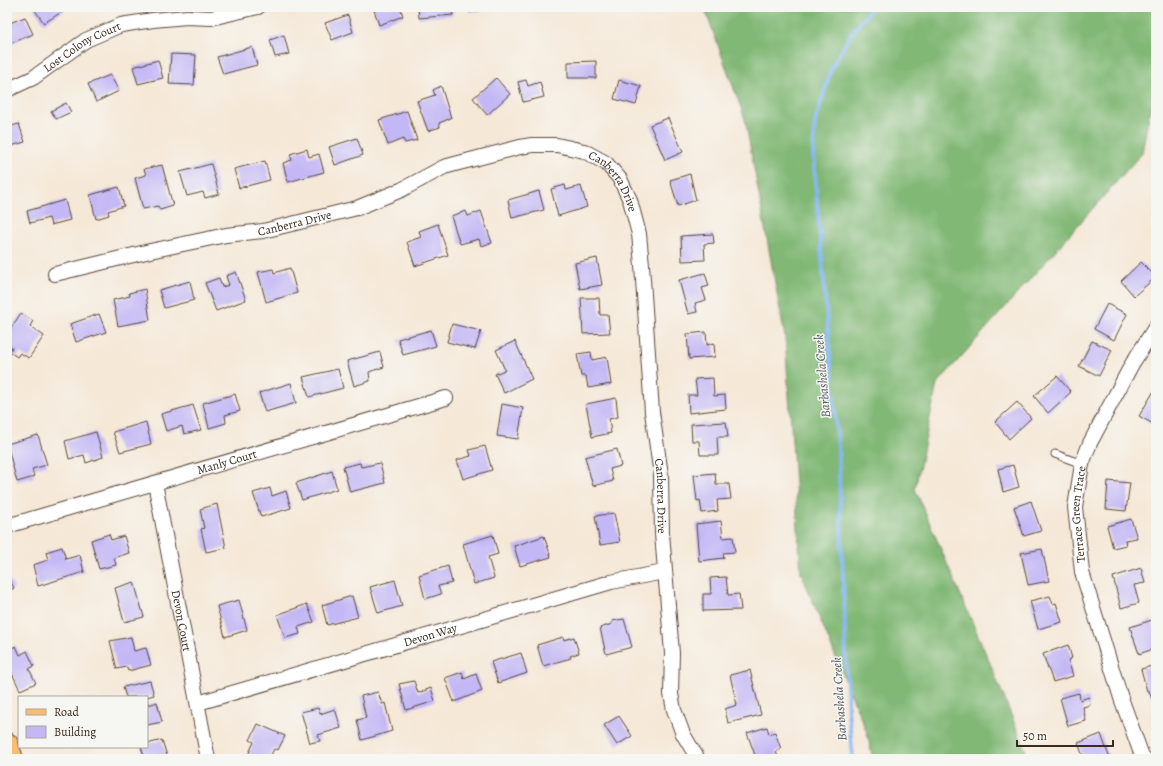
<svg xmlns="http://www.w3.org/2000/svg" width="1163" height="766" viewBox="0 0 1163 766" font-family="Alegreya,serif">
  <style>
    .forest { fill: #81b874; stroke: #5e7149 }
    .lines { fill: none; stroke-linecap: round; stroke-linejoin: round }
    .stream { stroke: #87b8f3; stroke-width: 4 }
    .building { fill: #c3b7f5 }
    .lane-casing { stroke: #57463a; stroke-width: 9 }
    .street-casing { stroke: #57463a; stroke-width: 16 }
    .primary-casing { stroke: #57463a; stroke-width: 24 }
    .lane { stroke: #fff; stroke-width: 7 }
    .street { stroke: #fff; stroke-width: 14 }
    .primary { stroke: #fdbc70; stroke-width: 22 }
    .labels { text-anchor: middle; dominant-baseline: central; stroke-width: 3; stroke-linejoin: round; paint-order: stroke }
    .street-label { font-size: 12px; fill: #3b2a1e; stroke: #f6f6f2 }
    .water-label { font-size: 13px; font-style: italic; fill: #52555e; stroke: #f6f6f2 }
  </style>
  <rect width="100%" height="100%" fill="#f6f6f2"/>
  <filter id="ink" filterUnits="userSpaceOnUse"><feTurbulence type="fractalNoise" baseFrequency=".025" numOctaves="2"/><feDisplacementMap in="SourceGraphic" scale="8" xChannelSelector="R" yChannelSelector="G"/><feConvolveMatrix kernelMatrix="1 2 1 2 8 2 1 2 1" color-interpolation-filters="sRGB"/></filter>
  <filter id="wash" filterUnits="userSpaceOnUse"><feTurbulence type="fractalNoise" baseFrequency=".012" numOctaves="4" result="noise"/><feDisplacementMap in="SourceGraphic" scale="16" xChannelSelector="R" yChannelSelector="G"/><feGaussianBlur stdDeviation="0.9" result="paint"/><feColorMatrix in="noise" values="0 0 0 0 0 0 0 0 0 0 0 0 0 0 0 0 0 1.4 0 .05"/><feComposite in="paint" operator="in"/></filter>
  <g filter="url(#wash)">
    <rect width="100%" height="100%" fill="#f5e8d7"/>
    <!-- forest -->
    <path class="forest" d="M704 7H1156V76L1142 153 937 384 915 489 992 668 1029 759H873L867 733 801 573 785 337 745 119Z"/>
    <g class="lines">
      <!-- stream -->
      <path class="stream" d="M853 759 848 710 838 447 813 154 815 122 832 67 851 34 873 7"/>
    </g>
    <g id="blocks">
      <!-- building -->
      <g class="building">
        <path d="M37 7H62L65 10 44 23 34 9Z"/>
        <path d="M373 7H400L403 16 379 25Z"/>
        <path d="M418 7H452L453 15 419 18Z"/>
        <path d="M469 7H503V8L469 12Z"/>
        <path d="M348 15 353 32 332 40 325 23Z"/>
        <path d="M25 17 33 34 7 45V24Z"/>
        <path d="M284 35 289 54 275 57 270 40Z"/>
        <path d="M252 47 257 65 223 74 217 57Z"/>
        <path d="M171 54 196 55 194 85 169 84Z"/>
        <path d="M158 60 163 78 138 84 133 67Z"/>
        <path d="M596 61V78H568V62Z"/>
        <path d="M110 75 119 91 96 102 88 84Z"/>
        <path d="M496 78 510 94 487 115 473 98Z"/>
        <path d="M526 80 528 86 540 82 544 97 523 102 518 82Z"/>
        <path d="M619 80 641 86 636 105 614 99Z"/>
        <path d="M441 86 451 118 439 123 440 127 428 131 417 101 435 95 433 90Z"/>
        <path d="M66 103 71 112 56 119 51 111Z"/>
        <path d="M407 111 417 140 405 143 403 139 388 145 379 120Z"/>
        <path d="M668 118 683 152 665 160 650 125Z"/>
        <path d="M19 124 25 142 7 147V127Z"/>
        <path d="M357 138 363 155 335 165 329 147Z"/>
        <path d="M307 149 309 157 319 154 324 172 288 182 283 163 292 160 290 154Z"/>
        <path d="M265 161 270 180 239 188 234 169Z"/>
        <path d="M211 164 219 194 205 198 203 192 187 196 180 172Z"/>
        <path d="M162 165 173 206 160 210 158 206 143 209 135 178 146 175 144 169Z"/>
        <path d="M690 174 696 200 678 206 670 180Z"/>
        <path d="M565 185 566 190 581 186 587 207 558 216 551 189Z"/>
        <path d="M119 187 124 206 108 211 109 215 96 219 90 195Z"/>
        <path d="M539 191 544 210 512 218 508 200Z"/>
        <path d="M65 200 70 220 51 225 49 218 30 223 27 211Z"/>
        <path d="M466 211 468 216 481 211 492 243 481 246 479 239 460 244 451 216Z"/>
        <path d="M438 224 448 255 415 266 407 242 421 237 419 231Z"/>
        <path d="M713 234 714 243 704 244 705 260 682 261 681 236Z"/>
        <path d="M597 258 602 285 580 289 575 263Z"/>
        <path d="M1141 262 1156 277 1134 296 1121 281Z"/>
        <path d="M290 268 297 293 266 302 258 272 273 269 274 273Z"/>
        <path d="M236 272 246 300 216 311 205 283 219 278 222 287 229 285 226 276Z"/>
        <path d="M705 273 709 286 702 288 706 300 695 303 697 312 688 314 679 280Z"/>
        <path d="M190 281 194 300 164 308 159 290Z"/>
        <path d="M145 289 150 320 118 326 113 300 130 296 129 293Z"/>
        <path d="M581 298H599L600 315H608L610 333 583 334Z"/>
        <path d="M1107 304 1127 314 1114 340 1094 329Z"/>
        <path d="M21 313 33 321 30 326 44 336 29 358 20 353 17 357 10 352 12 347 7 344V334Z"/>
        <path d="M99 314 106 332 76 342 70 324Z"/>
        <path d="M452 324 481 331 475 349 447 342Z"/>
        <path d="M431 330 436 346 403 355 398 339Z"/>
        <path d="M706 332 707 345 714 343 715 357 689 359 687 334Z"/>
        <path d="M515 341 532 379 504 393 495 374 505 370 496 350Z"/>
        <path d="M1092 341 1112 350 1099 376 1079 366Z"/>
        <path d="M380 352 384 367 369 372 370 381 354 386 347 361Z"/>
        <path d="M591 352 592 360 607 357 611 384 588 388 586 376H581L577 354Z"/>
        <path d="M338 369 343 388 309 397 303 377Z"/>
        <path d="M1057 376 1071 392 1048 413 1034 396Z"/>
        <path d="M713 378 714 396 725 395 726 409 689 413 688 395H697L695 379Z"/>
        <path d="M291 383 296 403 265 412 259 393Z"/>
        <path d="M1154 391 1156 392V423L1155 425 1139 416Z"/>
        <path d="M235 394 240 411 225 415 226 423 209 428 203 403Z"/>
        <path d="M616 398 618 417 609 419 611 433 592 437 586 404Z"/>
        <path d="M1017 402 1031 418 1009 439 995 422Z"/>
        <path d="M502 404 523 408 518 439 497 436Z"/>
        <path d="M193 405 201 430 184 434 182 426 166 431 161 414Z"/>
        <path d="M146 422 151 444 120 452 113 432Z"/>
        <path d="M726 422 728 437H717L718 455H700L699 441H692L691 424Z"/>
        <path d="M96 432 103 457 86 463 84 455 69 459 65 441Z"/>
        <path d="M38 435 47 465 32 469 34 477 17 482 7 444Z"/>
        <path d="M485 446 492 470 463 479 457 460 471 456 469 450Z"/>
        <path d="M617 449 621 466 610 469 613 481 593 486 585 457Z"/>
        <path d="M360 463 361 467 380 463 385 483 350 492 343 467Z"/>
        <path d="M1013 465 1019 487 1003 492 998 469Z"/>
        <path d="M332 471 337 489 302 500 296 483Z"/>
        <path d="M715 473 716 484H729L731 499 717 500 718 511 702 513 700 500 697 501 694 475Z"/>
        <path d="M1108 481 1130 483 1126 511 1106 509Z"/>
        <path d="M270 488 272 496 286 491 291 508 261 517 253 493Z"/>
        <path d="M1031 501 1041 531 1024 536 1014 507Z"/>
        <path d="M217 504 226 548 206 552 201 529 204 528 200 509Z"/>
        <path d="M614 513 620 542 600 545 595 516Z"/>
        <path d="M1131 519 1137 538 1125 540 1126 545 1113 548 1107 526Z"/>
        <path d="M721 521 723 538 733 537 735 552 723 553 724 558 699 561 696 524Z"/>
        <path d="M109 534 111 540 124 536 129 553 114 558 116 565 99 569 91 540Z"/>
        <path d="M493 535 498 554 488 557 494 578 474 584 463 544Z"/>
        <path d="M544 536 551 557 520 566 514 546Z"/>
        <path d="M62 547 66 559 80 555 84 572 38 586 33 565 48 560 46 552Z"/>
        <path d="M1042 549 1049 581 1028 585 1021 553Z"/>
        <path d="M448 566 452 583 438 586 441 594 425 599 419 575Z"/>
        <path d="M1141 568 1145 583 1134 585 1139 603 1121 608 1113 577Z"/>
        <path d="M7 575 14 588 7 592Z"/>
        <path d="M726 577 728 595 739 594 741 610 703 611V594H711L710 578Z"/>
        <path d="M395 580 402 606 378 613 370 587Z"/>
        <path d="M134 582 144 617 124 622 115 588Z"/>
        <path d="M352 596 358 617 327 625 322 605Z"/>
        <path d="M1050 596 1053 604 1056 603 1062 622 1038 629 1030 601Z"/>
        <path d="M239 600 247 630 225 637 217 606Z"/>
        <path d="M307 604 314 622 298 627 300 634 285 638 277 615Z"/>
        <path d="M624 619 632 647 606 654 600 628 612 624V621Z"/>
        <path d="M1152 620 1156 632V648L1139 654 1130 627Z"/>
        <path d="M131 637 134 651 146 648 151 665 128 671 127 667 117 669 110 641Z"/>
        <path d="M563 637 564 640 574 637 579 653 570 656 571 658 543 666 537 645Z"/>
        <path d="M1068 645 1072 658 1068 660 1073 676 1053 682 1043 654Z"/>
        <path d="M16 646 20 655 27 651 34 666 29 669 36 683 20 690 7 663V650Z"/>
        <path d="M521 653 527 673 498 683 491 662Z"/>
        <path d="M1156 665V698L1152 699 1149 691H1147L1141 669Z"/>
        <path d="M750 670 761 715 728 723 725 709 737 705 730 675Z"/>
        <path d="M462 672 464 679 476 674 482 691 454 702 445 678Z"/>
        <path d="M150 681 154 695 147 697H126L123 687Z"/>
        <path d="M414 681 418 693 431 688 435 701 406 710 399 684Z"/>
        <path d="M378 692 382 704 385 703 392 731 362 740 357 720 366 718 361 696Z"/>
        <path d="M1079 693 1080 700 1089 697 1090 705 1083 707 1086 721 1068 726 1060 698Z"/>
        <path d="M147 701 149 705 157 702 162 722 147 725Z"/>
        <path d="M318 708 320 714 335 709 341 728 318 735 320 741 310 743 301 712Z"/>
        <path d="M619 716 632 736 617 745 604 725Z"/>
        <path d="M258 724 285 736 278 750 274 749 269 759H256L248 755 254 742 250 740Z"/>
        <path d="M767 727 769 734 775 732 781 749 776 752 779 759H749L748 757 755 755 747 733Z"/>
        <path d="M1101 734 1110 759H1084L1078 743Z"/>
        <path d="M162 740 168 759H145L141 747H147V744Z"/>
      </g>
    </g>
  </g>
  <g filter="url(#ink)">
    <use href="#blocks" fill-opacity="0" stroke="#57463a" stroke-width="1"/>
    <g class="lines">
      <!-- lane casing -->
      <g class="lane-casing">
        <path id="lane" d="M1055 454 1082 464"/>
      </g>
      <!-- street casing -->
      <g class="street-casing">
        <g id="street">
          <path id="s1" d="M7 90 33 78 86 40 121 25 153 20 187 17 211 18 258 7"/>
          <path id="s2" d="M55 274 150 251 226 235 263 231 357 208 401 190 444 167 455 164 520 147 532 145H557L584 151 606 163 620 179 630 200 639 234 642 265 652 412 661 475 662 534 672 653 671 694 674 710 683 734 698 759"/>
          <path id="s3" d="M155 483 208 759"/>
          <path id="s4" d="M7 526 446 398"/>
          <path id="s5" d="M198 703 611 582 664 572"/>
          <path id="s6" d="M1145 759 1142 756 1121 698 1082 572 1075 507 1082 464 1090 443 1132 364 1156 326"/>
        </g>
      </g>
      <!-- primary casing -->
      <g class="primary-casing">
        <path id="primary" d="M7 744 12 759"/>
      </g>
      <!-- lane -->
      <use href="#lane" class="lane"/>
      <!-- street -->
      <use href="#street" class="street"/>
      <!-- primary -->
      <use href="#primary" class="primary"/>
    </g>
  </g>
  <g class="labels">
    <!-- street labels -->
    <g class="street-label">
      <text stroke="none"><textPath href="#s1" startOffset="87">Lost Colony Court</textPath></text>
      <text stroke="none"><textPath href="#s2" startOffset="593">Canberra Drive</textPath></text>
      <text stroke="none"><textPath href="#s2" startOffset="245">Canberra Drive</textPath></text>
      <text stroke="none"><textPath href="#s4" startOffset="229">Manly Court</textPath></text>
      <text stroke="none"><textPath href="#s2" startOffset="917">Canberra Drive</textPath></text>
      <text stroke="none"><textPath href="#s6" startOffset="256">Terrace Green Trace</textPath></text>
      <text stroke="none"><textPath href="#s3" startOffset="140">Devon Court</textPath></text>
      <text stroke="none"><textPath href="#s5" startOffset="242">Devon Way</textPath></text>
    </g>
    <!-- water labels -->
    <g class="water-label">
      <text transform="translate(822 376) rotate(-95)">Barbashela Creek</text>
      <text transform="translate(839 699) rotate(-94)">Barbashela Creek</text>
    </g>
  </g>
  <!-- margin -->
  <rect width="1163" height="766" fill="none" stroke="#f6f6f2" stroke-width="24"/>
  <!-- legend -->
  <rect x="18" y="696" width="130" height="52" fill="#f6f6f2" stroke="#aba49d"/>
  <rect x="26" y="709" width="20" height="6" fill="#fdbc70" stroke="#aba49d"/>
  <text x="54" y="716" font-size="12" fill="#3b2a1e">Road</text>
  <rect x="26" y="726" width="20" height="12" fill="#c3b7f5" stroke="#aba49d"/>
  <text x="54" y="736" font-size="12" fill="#3b2a1e">Building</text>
  <!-- scale -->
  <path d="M1017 740v6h96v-6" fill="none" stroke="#3b2a1e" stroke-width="2"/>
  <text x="1023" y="740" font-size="12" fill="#3b2a1e" stroke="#f6f6f2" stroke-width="3" paint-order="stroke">50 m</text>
</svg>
